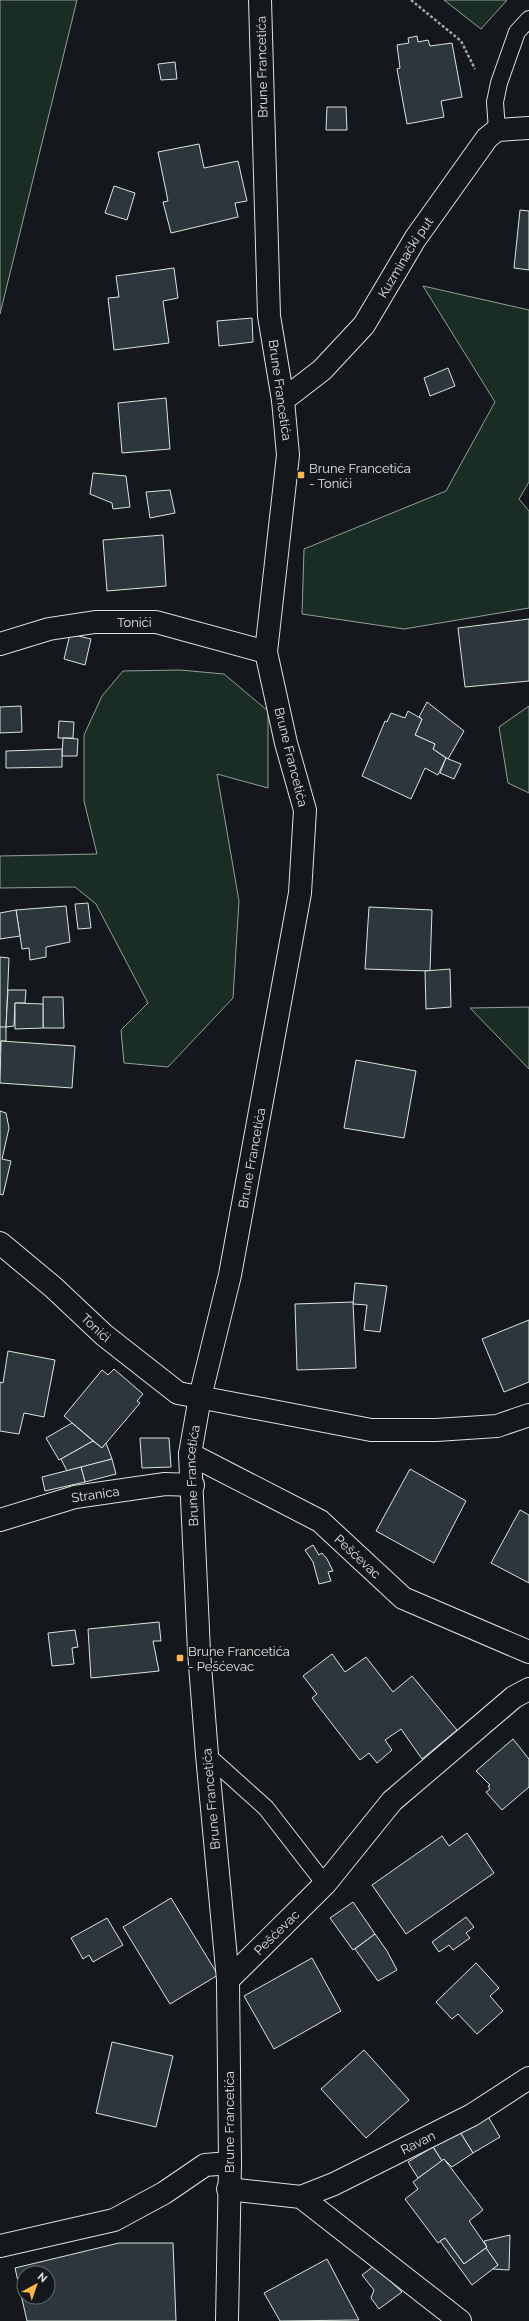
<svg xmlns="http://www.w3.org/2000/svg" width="529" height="2321" viewBox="0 0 529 2321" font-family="Raleway,sans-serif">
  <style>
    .green { fill: #1a2d24; stroke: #939e99 }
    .building { fill: #2c363c; stroke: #d8e6dc; fill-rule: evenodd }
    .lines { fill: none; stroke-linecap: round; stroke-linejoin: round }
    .lane-casing { stroke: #d8e6dc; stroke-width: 18 }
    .street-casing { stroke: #d8e6dc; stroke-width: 24 }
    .secondary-casing { stroke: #d8e6dc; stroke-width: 24 }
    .path { stroke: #9da8a2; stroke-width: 2.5; stroke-dasharray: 3 2; stroke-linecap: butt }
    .lane { stroke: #14181c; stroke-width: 16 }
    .street { stroke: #14181c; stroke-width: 22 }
    .secondary { stroke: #14181c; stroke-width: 22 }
    .poi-dot { fill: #ffb74d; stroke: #14181c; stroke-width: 1.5 }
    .labels { text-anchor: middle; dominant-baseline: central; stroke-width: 3; stroke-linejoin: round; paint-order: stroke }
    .street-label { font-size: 13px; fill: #d8e6dc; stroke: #14181c }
    .poi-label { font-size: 13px; fill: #d8e6dc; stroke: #14181c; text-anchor: start }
  </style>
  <rect width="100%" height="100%" fill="#14181c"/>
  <!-- green -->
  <g class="green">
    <path d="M0 0H77L0 314Z"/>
    <path d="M444 0H507L481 29Z"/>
    <path d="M423 286 529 310V482L519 499 529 511V608L404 629 302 614 304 549 446 491 495 402Z"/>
    <path d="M180 670 224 674 268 711V788L217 774 239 901 233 998 168 1067 124 1063 121 1030 148 1003 96 904 75 887 0 888V856L97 854 84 801V735L102 696 123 671Z"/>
    <path d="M529 706V793L508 783 499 727Z"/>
    <path d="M529 1007V1069L470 1008Z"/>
  </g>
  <!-- building -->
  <g class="building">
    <path d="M417 36 418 42 428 40 430 46 452 43 462 97 441 101 444 117 407 124 397 69 400 68 397 45 409 43 408 38Z"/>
    <path d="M175 62 177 79 161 80 158 64Z"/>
    <path d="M327 107H346L347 130H326Z"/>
    <path d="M199 144 204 168 238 161 247 201 235 203 238 217 171 233 163 202 168 201 158 152Z"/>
    <path d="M114 186 135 193 127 220 105 213Z"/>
    <path d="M520 210 529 211V270L514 268Z"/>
    <path d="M174 268 178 298 163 301 169 343 114 350 108 298 119 297 116 276Z"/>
    <path d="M252 318 253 342 219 346 217 321Z"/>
    <path d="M448 368 455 386 430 396 424 378Z"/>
    <path d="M166 398 170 449 122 453 118 403Z"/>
    <path d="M93 473 126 476 130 507 113 509 112 503 90 494Z"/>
    <path d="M170 490 175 513 150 518 146 492Z"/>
    <path d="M163 535 166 586 107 591 103 540Z"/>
    <path d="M529 619V681L465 687 458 628Z"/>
    <path d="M70 634 91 639 85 665 64 659Z"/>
    <path d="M427 702 464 731 448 759 433 749 435 744 415 735 422 719 419 717Z"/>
    <path d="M21 706 22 732 0 733V707Z"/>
    <path d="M408 711 422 719 415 735 435 744 433 749 446 758 438 775 425 768 411 799 362 776 385 721 387 722 391 713 405 718Z"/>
    <path d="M59 721 74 722 73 738H58Z"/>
    <path d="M63 738 78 739 77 756H62Z"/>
    <path d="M62 749V767L6 768V751Z"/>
    <path d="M446 758 461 764 454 779 440 773Z"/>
    <path d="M88 903 91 928 78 929 75 904Z"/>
    <path d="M66 906 70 942 46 947V957L30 960 29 948 22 949 16 910Z"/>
    <path d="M369 907 432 910 430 971 365 969Z"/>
    <path d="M16 910 20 936 0 939V913Z"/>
    <path d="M0 957 9 958 6 1028 0 1027Z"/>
    <path d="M450 969 451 1007 426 1009 425 971Z"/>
    <path d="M8 990H26L25 1003H15L14 1026 6 1027Z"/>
    <path d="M43 997H63L64 1028H43Z"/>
    <path d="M15 1003 43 1004V1028L15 1029Z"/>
    <path d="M0 1027H6V1041H1L0 1053Z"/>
    <path d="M1 1041 75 1046 72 1088 0 1083Z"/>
    <path d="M356 1060 416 1071 404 1138 344 1128Z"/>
    <path d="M0 1111 6 1113 9 1128 2 1159 11 1161 3 1195 0 1194Z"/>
    <path d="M355 1283 387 1286 380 1332 364 1330 367 1305 353 1304Z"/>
    <path d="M353 1302 356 1368 297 1370 295 1304Z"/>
    <path d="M529 1320V1382L504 1392 482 1339Z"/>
    <path d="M8 1351 55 1360 44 1417 24 1413 19 1434 0 1431V1382L3 1383Z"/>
    <path d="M114 1369 143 1394 137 1401 140 1403 102 1448 64 1416 102 1370 108 1375Z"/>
    <path d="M72 1423 93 1441 59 1460 46 1438Z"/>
    <path d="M140 1438H169L171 1467 142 1468Z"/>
    <path d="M93 1441 102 1448 106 1443 112 1459 67 1471 61 1459Z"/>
    <path d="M112 1459 116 1474 85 1482 81 1467Z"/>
    <path d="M81 1467 85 1482 45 1491 42 1477Z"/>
    <path d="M410 1469 466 1501 434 1563 376 1531Z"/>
    <path d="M520 1510 529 1515V1583L491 1563Z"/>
    <path d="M313 1545 319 1555 322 1553 327 1559 333 1571 328 1572 331 1581 319 1584 313 1562 305 1550Z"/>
    <path d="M159 1622 161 1641H153L159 1671 91 1678 88 1629Z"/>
    <path d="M75 1630 78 1647 72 1648 74 1664 52 1666 48 1633Z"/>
    <path d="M332 1654 345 1672 366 1657 393 1692 412 1676 457 1730 422 1759 401 1729 385 1740 392 1750 377 1763 369 1753 360 1760 312 1698 317 1694 303 1676Z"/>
    <path d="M513 1739 529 1759V1787L502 1810 486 1792 490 1789 488 1786 490 1785 476 1771Z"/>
    <path d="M467 1833 494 1873 406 1934 372 1885 442 1836 449 1846Z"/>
    <path d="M171 1898 218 1975 170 2004 123 1927Z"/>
    <path d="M353 1902 375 1934 353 1950 330 1918Z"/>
    <path d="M466 1917 474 1927 466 1933 470 1938 453 1950 449 1945 439 1952 432 1942Z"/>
    <path d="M107 1918 123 1945 93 1962 89 1955 83 1959 71 1938Z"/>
    <path d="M375 1934 387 1951 397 1970 378 1981 355 1949Z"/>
    <path d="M312 1958 341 2011 274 2049 244 1996Z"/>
    <path d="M476 1963 499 1988 490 1996 503 2011 477 2034 458 2014 452 2019 436 2002Z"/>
    <path d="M112 2042 173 2056 156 2127 96 2113Z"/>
    <path d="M364 2050 409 2100 366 2138 321 2089Z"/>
    <path d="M486 2113 500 2137 473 2153 458 2129Z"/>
    <path d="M458 2129 473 2153 452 2167 444 2159 442 2161 432 2145Z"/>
    <path d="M433 2147 442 2161 418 2178 408 2162Z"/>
    <path d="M444 2159 483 2210 469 2221 487 2247 464 2264 445 2238 438 2243 405 2199 418 2189 413 2182Z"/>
    <path d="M510 2235 509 2270 492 2269 498 2265 486 2248 487 2247 484 2241Z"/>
    <path d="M445 2238 464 2264 486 2248 498 2265 472 2285 440 2241Z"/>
    <path d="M119 2243H173L176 2321H27L15 2268ZM24 2273H48V2297H24Z"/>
    <path d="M327 2259 359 2320 280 2321 264 2293Z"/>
    <path d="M374 2266 402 2292 379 2309 371 2298 374 2290 362 2275Z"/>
  </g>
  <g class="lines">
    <!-- lane casing -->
    <g class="lane-casing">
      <g id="lane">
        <path d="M497 130 495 102 499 83 517 32 529 19"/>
        <path d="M207 1755 266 1808 325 1884"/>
      </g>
    </g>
    <!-- street casing -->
    <g class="street-casing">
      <g id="street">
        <path id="s1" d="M283 400 322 370 364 325 415 239 487 138 497 130 529 128"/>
        <path id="s2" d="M0 644 49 629 95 622H156L266 652"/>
        <path id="s3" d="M0 1243 53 1287 104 1335 178 1393 371 1430H436L497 1426 529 1415"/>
        <path id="s4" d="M190 1454 320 1521 403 1598 529 1652"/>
        <path id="s5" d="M0 1520 75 1497 165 1484 193 1485"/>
        <path id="s6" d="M228 1980 325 1884 392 1801 514 1697 529 1689"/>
        <path d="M228 2189 301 2197 460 2321"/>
        <path id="s7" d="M301 2197 334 2184 472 2115 529 2078"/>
        <path d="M0 2246 114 2220 164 2193 205 2165 230 2163"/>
      </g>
    </g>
    <!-- secondary casing -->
    <g class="secondary-casing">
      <g id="secondary">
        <path id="s8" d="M227 2321 230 2163 228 1980 207 1755 199 1652 190 1454 200 1397 230 1275 300 893 305 810 286 743 266 652 288 455 283 400 269 316 260 0"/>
      </g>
    </g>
    <!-- path -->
    <path class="path" d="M411 0 461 41 475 69"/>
    <!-- lane -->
    <use href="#lane" class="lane"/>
    <!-- street -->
    <use href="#street" class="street"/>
    <!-- secondary -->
    <use href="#secondary" class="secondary"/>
  </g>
  <!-- markers -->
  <g class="poi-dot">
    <rect x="297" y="471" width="8" height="8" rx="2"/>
    <rect x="176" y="1654" width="8" height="8" rx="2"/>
  </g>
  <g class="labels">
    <!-- street labels -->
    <g class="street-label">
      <text transform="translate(262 67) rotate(-91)">Brune Francetića</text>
      <text stroke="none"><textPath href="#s1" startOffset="190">Kuzminački put</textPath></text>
      <text transform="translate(280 390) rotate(82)">Brune Francetića</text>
      <text stroke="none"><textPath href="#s2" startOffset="137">Tonići</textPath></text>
      <text transform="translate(291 757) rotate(76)">Brune Francetića</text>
      <text stroke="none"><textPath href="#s8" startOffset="1171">Brune Francetića</textPath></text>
      <text stroke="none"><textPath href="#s3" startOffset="128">Tonići</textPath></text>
      <text stroke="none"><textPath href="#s8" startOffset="847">Brune Francetića</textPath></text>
      <text stroke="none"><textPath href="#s5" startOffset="99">Stranica</textPath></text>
      <text stroke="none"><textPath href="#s4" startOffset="198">Pešćevac</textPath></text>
      <text transform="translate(211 1799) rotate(-95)">Brune Francetića</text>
      <text stroke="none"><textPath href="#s6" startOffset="68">Pešćevac</textPath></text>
      <text transform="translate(229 2122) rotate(-90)">Brune Francetića</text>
      <text stroke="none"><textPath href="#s7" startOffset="129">Ravan</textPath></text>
    </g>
    <!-- poi labels -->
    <g class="poi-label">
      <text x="309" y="468">Brune Francetića<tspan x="309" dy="15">- Tonići</tspan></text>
      <text x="188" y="1651">Brune Francetića<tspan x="188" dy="15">- Pešćevac</tspan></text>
    </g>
  </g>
  <!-- north arrow -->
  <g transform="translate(36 2285) rotate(40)"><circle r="19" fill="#14181c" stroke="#626a69"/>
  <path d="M0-3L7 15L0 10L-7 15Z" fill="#ffb74d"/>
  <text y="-6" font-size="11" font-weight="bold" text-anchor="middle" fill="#d8e6dc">N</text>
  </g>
</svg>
